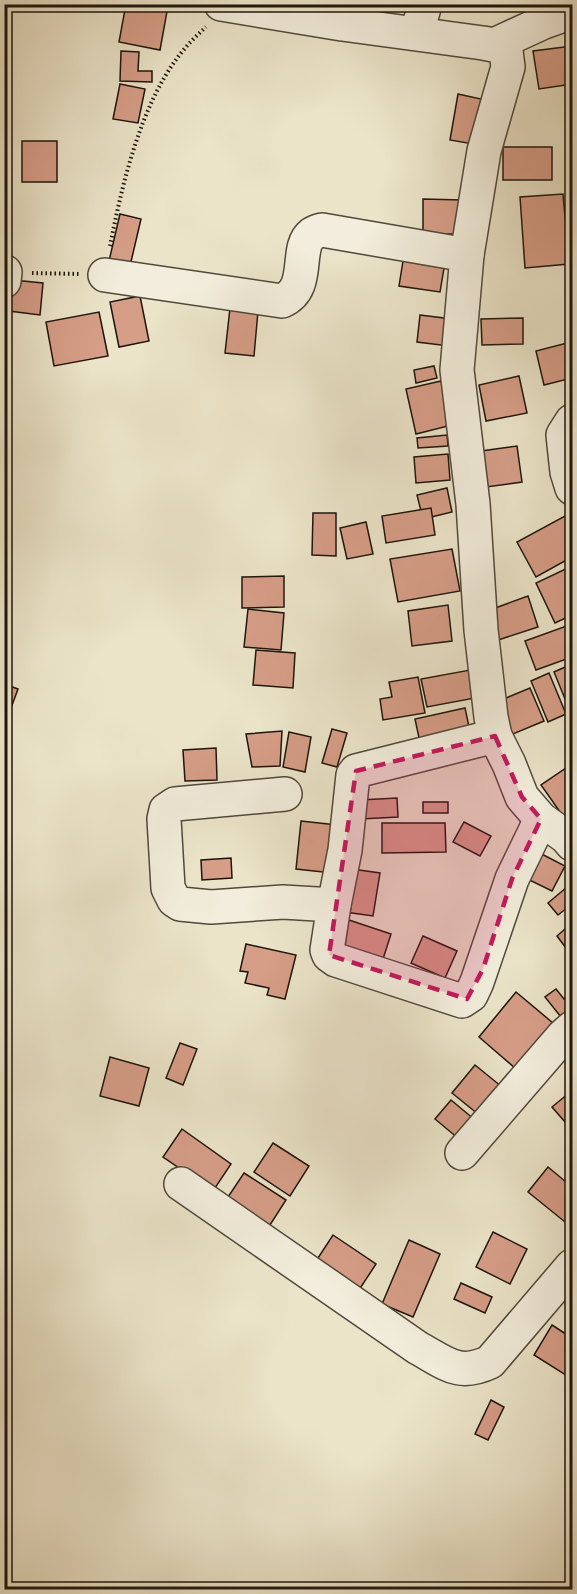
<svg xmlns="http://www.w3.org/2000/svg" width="577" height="1594" viewBox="0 0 577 1594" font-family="'Libre Caslon Text',serif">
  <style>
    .building { fill: #d69d87; stroke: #1d150d; stroke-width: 1.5 }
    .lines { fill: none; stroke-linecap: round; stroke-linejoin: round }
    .minor-casing { stroke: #50493c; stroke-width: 36 }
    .path { stroke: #1d150d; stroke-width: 4; stroke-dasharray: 1.5 3; stroke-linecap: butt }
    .minor { stroke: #f2eddc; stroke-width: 33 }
    .marked { fill: #c2185b; fill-opacity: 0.2; stroke: #c2185b; stroke-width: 4.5; stroke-dasharray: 12 8; stroke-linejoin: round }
  </style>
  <rect width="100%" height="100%" fill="#ebe4c9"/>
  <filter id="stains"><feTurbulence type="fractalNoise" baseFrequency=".00333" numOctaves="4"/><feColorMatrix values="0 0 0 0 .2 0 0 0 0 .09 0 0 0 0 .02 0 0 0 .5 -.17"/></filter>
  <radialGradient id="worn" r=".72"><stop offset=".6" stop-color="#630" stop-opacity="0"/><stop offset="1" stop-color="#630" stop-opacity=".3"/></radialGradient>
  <!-- building -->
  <g class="building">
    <path d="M126 4 168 6 160 50 119 42Z"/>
    <path d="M572 46V84L539 89 533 51Z"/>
    <path d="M121 51 139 52 138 71H152V82L120 81Z"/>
    <path d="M120 84 145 89 138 123 113 119Z"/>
    <path d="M458 94 481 99 473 144 450 140Z"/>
    <rect x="22" y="141" width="35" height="41"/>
    <rect x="503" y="147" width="49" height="33"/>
    <path d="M563 194 569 264 525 268 520 197Z"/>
    <path d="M423 199 462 200V234H423Z"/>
    <path d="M120 214 141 219 130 266 109 261Z"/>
    <path d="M403 261 444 268 440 292 399 286Z"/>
    <path d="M13 280 43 283 40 315 9 311Z"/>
    <path d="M140 296 149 341 119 347 110 302Z"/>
    <path d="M230 308 258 311 254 356 225 353Z"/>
    <path d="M99 312 108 356 54 366 46 322Z"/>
    <path d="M420 315 452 319 449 346 417 342Z"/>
    <path d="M523 318V344L482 345 481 319Z"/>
    <path d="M571 342 572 378 544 385 536 351Z"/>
    <path d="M434 366 437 378 416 383 414 370Z"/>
    <path d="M519 376 527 413 486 421 479 385Z"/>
    <path d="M441 381 452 425 416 434 406 389Z"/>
    <path d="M447 435 448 446 418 448 417 438Z"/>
    <path d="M517 446 522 482 479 488 474 452Z"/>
    <path d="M448 454 450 480 416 483 414 457Z"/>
    <path d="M447 488 452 512 423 519 417 495Z"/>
    <path d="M431 508 435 535 386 543 382 516Z"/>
    <path d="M313 513H336V556L312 555Z"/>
    <path d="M565 516 572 530V557L536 577 517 542Z"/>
    <path d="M366 522 373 554 347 559 340 528Z"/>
    <path d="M452 549 460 591 398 602 390 559Z"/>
    <path d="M572 566V615L555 623 536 583Z"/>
    <path d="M284 576V607L242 608V577Z"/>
    <path d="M528 596 538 627 498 640 487 611Z"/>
    <path d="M448 605 452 641 412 646 408 611Z"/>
    <path d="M248 609 284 613 281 650 244 647Z"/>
    <path d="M572 624V657L536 670 525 641Z"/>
    <path d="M256 650 295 653 293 688 253 685Z"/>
    <path d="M572 664V716L554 672Z"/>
    <path d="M470 670 475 698 427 707 421 679Z"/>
    <path d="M549 673 566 714 548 722 531 681Z"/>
    <path d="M418 677 425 713 383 720 380 699 392 697 389 682Z"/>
    <path d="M4 684 18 689 4 727Z"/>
    <path d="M530 688 544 721 508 736 494 703Z"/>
    <path d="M465 708 471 736 421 747 415 719Z"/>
    <path d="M332 729 347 733 337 767 322 763Z"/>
    <path d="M282 731 280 766 252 767 246 734Z"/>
    <path d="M289 732 311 737 305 772 283 767Z"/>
    <path d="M216 748 217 780 185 781 183 750Z"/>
    <path d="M572 764V814L565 819 541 785Z"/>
    <path d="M397 798 398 817 361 819 360 800Z"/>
    <rect x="423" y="802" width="25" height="11"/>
    <path d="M301 821 337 825 332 873 296 869Z"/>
    <path d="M464 822 491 836 480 856 453 842Z"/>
    <path d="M382 823H445L446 852 382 853Z"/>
    <path d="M532 849 565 866 552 891 519 875Z"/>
    <path d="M231 858 232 878 202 880 201 860Z"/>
    <path d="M352 869 380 873 373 916 345 912Z"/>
    <path d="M567 887 572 894V904L558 915 548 903Z"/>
    <path d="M346 919 391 934 383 959 338 944Z"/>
    <path d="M572 923V956L557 936Z"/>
    <path d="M423 936 457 951 445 978 411 963Z"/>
    <path d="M246 944 296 955 285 999 267 995 269 988 245 983 248 972 240 971Z"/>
    <path d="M556 989 564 999 572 994V1024L569 1027 545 997Z"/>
    <path d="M516 992 553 1023 516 1069 479 1037Z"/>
    <path d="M180 1043 197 1049 183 1085 166 1078Z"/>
    <path d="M110 1057 149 1068 139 1106 100 1096Z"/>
    <path d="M475 1065 507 1091 484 1119 452 1093Z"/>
    <path d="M569 1093 572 1097V1130L552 1107Z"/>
    <path d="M451 1100 481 1125 465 1144 435 1119Z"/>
    <path d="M182 1129 231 1164 213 1191 163 1157Z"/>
    <path d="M273 1143 309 1166 290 1196 254 1172Z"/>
    <path d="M548 1167 572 1187V1223L570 1226 528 1192Z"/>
    <path d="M244 1173 286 1200 270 1225 228 1197Z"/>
    <path d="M493 1232 527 1249 510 1284 476 1267Z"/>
    <path d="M333 1235 376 1264 359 1290 316 1261Z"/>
    <path d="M409 1240 440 1254 413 1317 382 1304Z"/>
    <path d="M461 1283 492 1297 485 1313 454 1299Z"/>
    <path d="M552 1325 572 1338V1379L534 1355Z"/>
    <path d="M491 1400 504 1407 488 1440 475 1434Z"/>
  </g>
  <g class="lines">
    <!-- minor casing -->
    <g class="minor-casing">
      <g id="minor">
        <path d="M221 4 342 24 483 43 499 46 506 51 508 67 484 151 467 255 457 370 473 504 481 630 491 717 495 736 509 764 522 797 541 819 566 837 572 844"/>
        <path d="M417 33 425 4"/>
        <path d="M494 45 544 22 572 12"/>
        <path d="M105 275 282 301C312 288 294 248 312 234 315 232 318 231 322 230L467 255"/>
        <path d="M4 281 5 272"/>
        <path d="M572 421 563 435 567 472 572 488"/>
        <path d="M285 794 175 804 166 810 164 819 168 888 174 900 180 904 211 907 283 902 334 905 327 950 329 955 336 960 462 1001 471 995 477 982 512 879 541 819"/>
        <path d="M334 905 345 850 353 775 356 771 495 736"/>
        <path d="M462 1153 563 1036 572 1028"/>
        <path d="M181 1184 418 1348C446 1363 458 1377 490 1362L572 1266"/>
      </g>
    </g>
    <!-- path -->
    <g class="path">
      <path d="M110 246C122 185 140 107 178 57 186 46 196 36 206 27"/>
      <path d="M32 273 79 274"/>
    </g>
    <!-- minor -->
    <use href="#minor" class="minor"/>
  </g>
  <!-- marked area -->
  <path class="marked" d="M495 736 522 797 541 819 512 879 483 969 467 999 329 955 356 771Z"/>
  <!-- margin -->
  <rect width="577" height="1594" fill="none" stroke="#ebe4c9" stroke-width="24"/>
  <rect x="6" y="6" width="565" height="1582" fill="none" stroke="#1d150d" stroke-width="3"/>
  <rect x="12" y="12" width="553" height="1570" fill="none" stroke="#1d150d" stroke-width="1.5"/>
  <rect width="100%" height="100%" filter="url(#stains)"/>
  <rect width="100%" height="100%" fill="url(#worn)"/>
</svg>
